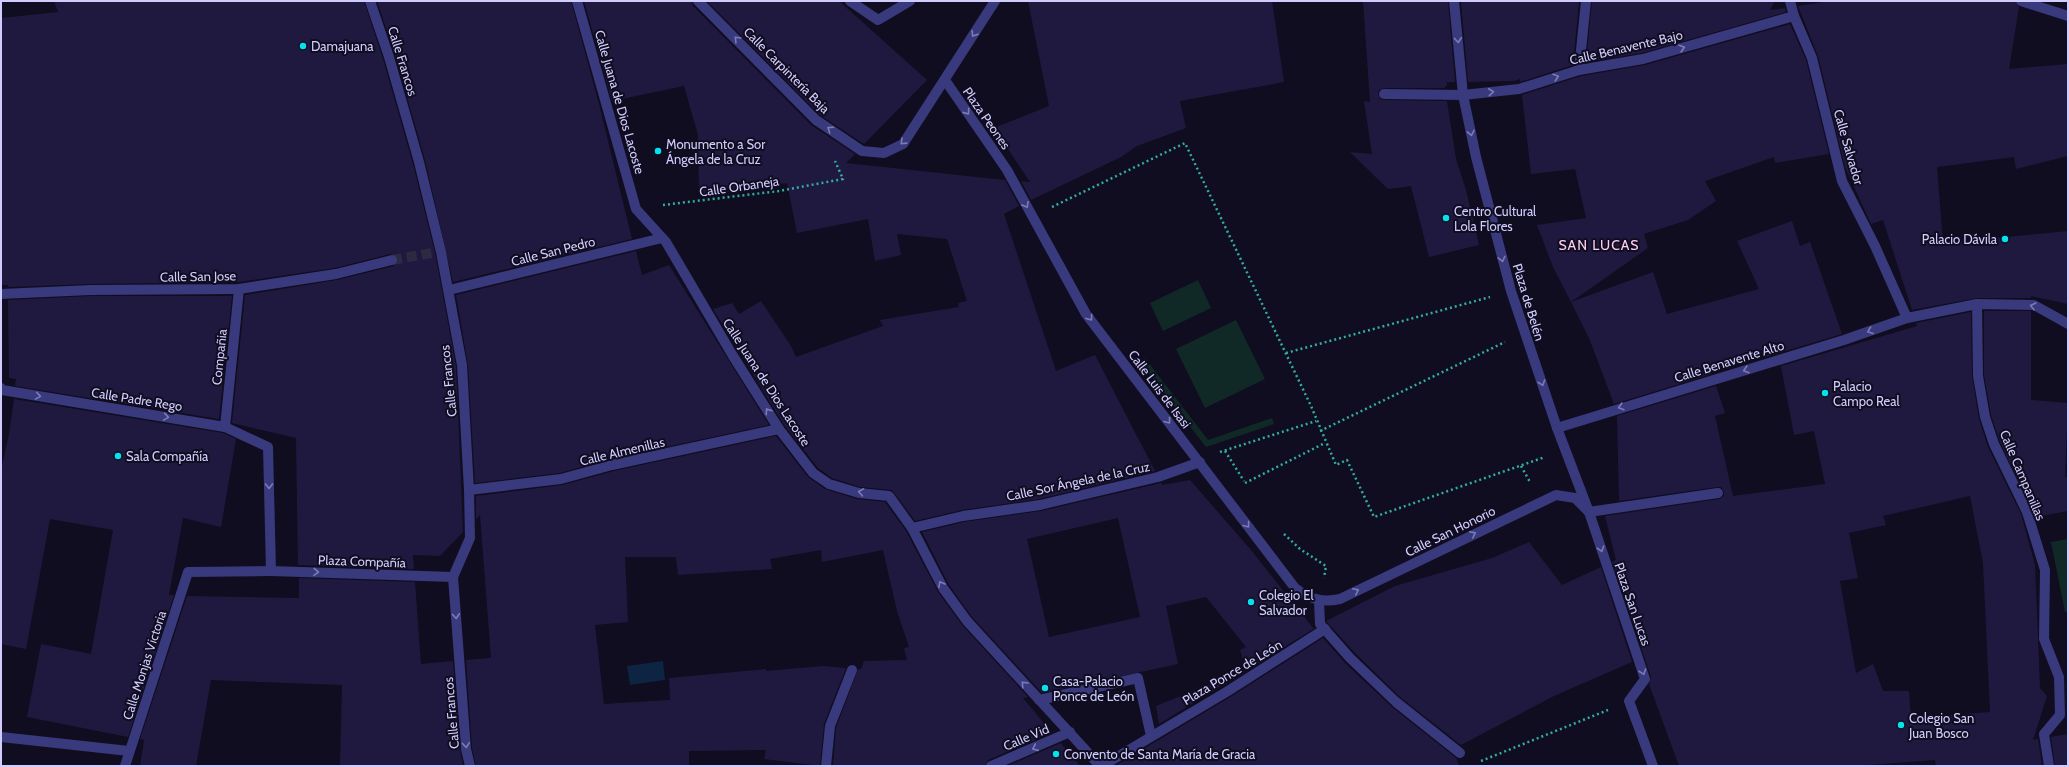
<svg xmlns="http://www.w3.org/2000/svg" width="2069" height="767" viewBox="0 0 2069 767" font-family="Cabin,sans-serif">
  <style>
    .green { fill: #102927 }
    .water { fill: #0d2443 }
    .building { fill: #20193f; fill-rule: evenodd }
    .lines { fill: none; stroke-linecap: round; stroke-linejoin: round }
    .street-tunnel { stroke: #2c2a40; stroke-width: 10; stroke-dasharray: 10 5; stroke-linecap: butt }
    .path { stroke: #31ada1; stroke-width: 2.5; stroke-dasharray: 2 3; stroke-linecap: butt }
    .street { stroke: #39397d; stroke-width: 10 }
    .oneway { stroke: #7d7bb7 }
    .poi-dot { fill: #06e1ef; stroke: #0f0d1f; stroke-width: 1.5 }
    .labels { text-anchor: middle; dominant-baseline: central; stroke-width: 4; stroke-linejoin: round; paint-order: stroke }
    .poi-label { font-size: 13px; fill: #d0ccfe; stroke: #0f0d1f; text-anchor: start }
    .street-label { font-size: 13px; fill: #d0ccfe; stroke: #0f0d1f }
    .neighbourhood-label { font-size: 14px; letter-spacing: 1px; fill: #feceee; stroke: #0f0d1f }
  </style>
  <rect width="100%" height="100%" fill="#0f0d1f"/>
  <!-- green -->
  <g class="green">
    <path d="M1198 280 1211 308 1163 331 1150 303Z"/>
    <path d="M1236 320 1265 379 1205 408 1176 349Z"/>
    <path d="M1145 358 1208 440 1272 418 1274 424 1206 447 1140 362Z"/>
    <path d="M2068 539V612H2065L2051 542Z"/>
  </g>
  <!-- water -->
  <path class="water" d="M663 661 665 680 630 685 627 666Z"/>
  <!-- building -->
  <g class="building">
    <path d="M54 1H364L383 59 413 164 435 253 456 366 463 532 440 556 413 555 414 569 298 565 296 438 232 423 245 295 337 280 394 266 398 261 396 255 390 254 335 268 238 282 91 284 8 287V285H1V18L58 12Z"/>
    <path d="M377 1H571L599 104 632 239 453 282 425 160 395 55Z"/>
    <path d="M584 1H692L693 6 811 125 855 154 846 163 1005 180 1019 206 1004 214 1056 371 1095 355 1155 471 1039 499 962 510 915 521 892 490 860 487 832 478 818 468 784 425 713 309 732 303 739 314 761 301 791 346 796 357 883 326 880 320 959 307 958 303 967 301 947 239 897 234 901 255 875 261 868 219 797 233 787 183 720 193 699 194 698 135 684 86 612 101Z"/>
    <path d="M707 1H839L927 80 864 144 820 115Z"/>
    <path d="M1028 1H1272L1284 82 1180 101 1186 128 1137 146 1121 157 1031 200 1021 181 1030 182 994 128 1049 106Z"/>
    <path d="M1363 1H1448L1455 82H1447V86H1445V88H1384L1379 90 1378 94 1380 99 1384 100 1447 101 1456 159 1466 190 1479 245 1429 257 1411 186 1388 189 1350 152 1372 154 1364 101 1370 102Z"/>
    <path d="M1461 1H1579L1573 65 1520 82V79L1514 81 1468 82Z"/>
    <path d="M1592 1H1775L1770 10 1785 8 1786 12 1642 53 1586 62Z"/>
    <path d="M1830 1H2015L2019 7 2009 69 2068 64V156L2016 169 2014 157 1937 167 1943 243 2068 231V304L2031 296V298H1977L1912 310 1883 220 1871 224 1845 167 1818 56 1798 6Z"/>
    <path d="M1790 24 1806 60 1829 154 1775 163 1774 157 1705 181 1716 201 1688 220 1644 234 1648 248 1571 302 1553 267 1537 225 1586 218 1575 169 1531 174 1522 95 1581 76 1645 65Z"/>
    <path d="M1792 221 1800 246 1810 242 1842 334 1766 357 1762 350 1710 368 1712 374 1614 404 1589 338 1571 302 1653 272 1667 314 1759 289 1737 241Z"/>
    <path d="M636 251 642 275 669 265 769 425 610 459 560 473 475 483 468 365 456 295Z"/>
    <path d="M91 296H232L219 419 15 386 16 379 9 378 8 300Z"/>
    <path d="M1984 311H2031V400L2068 403 2065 477H2068V511L2035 517 2000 442 1991 415 1984 375Z"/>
    <path d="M1971 312 1972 376 1979 419 1988 447 2021 514 2035 565 2040 688 2047 696 2033 740 2038 739 2042 766H1936L1935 760 1855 766H1679L1649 684 1651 677 1612 562 1616 560 1605 516 1719 499 1724 496V492L1721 487H1717L1619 501 1617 416 1716 386 1725 413 1715 416 1733 496 1825 484 1814 431 1794 435 1781 366 1917 326 1916 323ZM1970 496 1983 563 1990 712 1911 718 1909 691H1883L1873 664 1856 673 1840 581 1858 578 1849 533 1886 525 1883 516Z"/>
    <path d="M14 399 223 433 236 439 221 527 183 518 169 595H174L128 737 27 717 41 644 91 654 113 530 50 519 26 649 1 644V471L9 434Z"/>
    <path d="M776 436 808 477 825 489 857 499 885 502 906 531 938 592 962 625 1028 697 1023 698 1052 733 988 760 985 766H833L836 728 858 669H861L864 661 907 660 904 648 909 647 897 611 883 550 822 562 821 550 770 559 772 569 678 575 676 557H625L628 622 595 625 604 704 670 700 669 678 766 669V671L823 666 846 668 824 724 820 766 764 759 766 750 689 751V766H476L472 748 466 660 491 658 480 515 476 519V496L562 485 614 471Z"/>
    <path d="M1190 480 1251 550 1313 628H1315L1159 724 1156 706 1246 670 1240 650 1246 647 1206 597 1166 606 1178 664 1042 693 972 617 949 585 922 532 964 522 1041 511 1161 483 1162 485ZM1118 518 1140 617 1049 637 1027 539Z"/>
    <path d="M1529 542 1562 585 1601 567 1632 662 1554 696 1461 745 1400 697 1355 653 1326 621 1395 586 1492 558Z"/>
    <path d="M299 578 415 582 421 664 453 661 460 750 463 766H340L342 685 211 680 196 766H140L144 740 140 739 187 596 299 598Z"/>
    <path d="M1323 638 1345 663 1392 707 1456 758 1459 766H1115L1232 696Z"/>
    <path d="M2068 734V766H2055L2051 737Z"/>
    <path d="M1061 743 1080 766H1007Z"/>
  </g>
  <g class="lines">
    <!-- street-tunnel -->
    <path class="street-tunnel" d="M392 260 432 253"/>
    <!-- path -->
    <g class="path">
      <path d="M663 205 779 191 843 179 835 161"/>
      <path d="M1052 207 1185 143 1311 406 1336 465 1347 460 1374 517 1545 457"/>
      <path d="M1286 353 1490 297"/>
      <path d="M1320 431 1505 342"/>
      <path d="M1225 451 1244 481"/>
      <path d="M1220 452 1316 421"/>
      <path d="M1521 466 1530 482"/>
      <path d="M1245 483 1325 443"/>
      <path d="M1284 534 1300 549 1326 566 1324 578"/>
      <path d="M1481 761 1608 710"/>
    </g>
    <!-- street -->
    <g class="street">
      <path d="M370 1 389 57 419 162 441 252 462 365 469 490 470 538 453 577 466 749 470 766"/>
      <path d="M577 1 636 209 666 242 733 356 779 429 813 473 829 484 859 493 889 496 912 528 943 588 967 621 1100 766"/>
      <path d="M698 1 816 120 862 151 884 153 903 144 995 1"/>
      <path d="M850 1 878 20 910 1"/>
      <path d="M1454 1 1463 95 1476 157 1511 291 1557 428 1589 512 1645 679 1629 701 1653 766"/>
      <path d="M1790 1 1794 16 1812 58 1842 181 1875 246 1907 318"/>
      <path d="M2021 1 2068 16"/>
      <path d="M1579 70 1586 1"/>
      <path d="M945 80 1007 170 1086 314 1295 588C1310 599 1322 603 1340 599L1556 495 1575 498 1589 512"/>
      <path d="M1384 94 1463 95 1519 89 1579 70 1643 59 1794 16"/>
      <path d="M449 290 662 238"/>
      <path d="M1 294 91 290 239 289 336 274 392 260"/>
      <path d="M1977 304 1978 376 1985 417 1994 444 2027 512 2045 570 2044 639 2059 677 2060 715 2044 734 2049 766"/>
      <path d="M1 388 2 390 225 427 268 447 271 571 453 577"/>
      <path d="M225 427 239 289"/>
      <path d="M1557 428 1844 340 1907 318 1977 304 2034 305 2068 324"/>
      <path d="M469 490 561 479 612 465 779 429"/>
      <path d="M1589 512 1718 493"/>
      <path d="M912 528 963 516 1040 505 1158 477 1200 462"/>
      <path d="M1319 601 1320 624 1350 658 1396 702 1460 753"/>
      <path d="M1039 700 1138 678 1151 736"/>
      <path d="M1 737 129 751"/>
      <path d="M125 766 188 572 271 571"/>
      <path d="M826 766 830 726 852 670"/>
      <path d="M991 766 1070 732"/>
      <path d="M1102 766 1228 691 1325 629"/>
    </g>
  </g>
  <!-- one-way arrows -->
  <defs><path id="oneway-chevron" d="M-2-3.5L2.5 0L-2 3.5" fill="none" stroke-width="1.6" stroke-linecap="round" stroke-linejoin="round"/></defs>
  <g class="oneway">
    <use href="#oneway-chevron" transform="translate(974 34) rotate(122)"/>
    <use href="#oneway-chevron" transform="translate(737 39) rotate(-135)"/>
    <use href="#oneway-chevron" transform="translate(1458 40) rotate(85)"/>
    <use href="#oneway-chevron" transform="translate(1682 48) rotate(-16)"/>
    <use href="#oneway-chevron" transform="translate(1556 77) rotate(-18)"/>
    <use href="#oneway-chevron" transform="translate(1491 92) rotate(-6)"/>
    <use href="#oneway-chevron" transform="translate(967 112) rotate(55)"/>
    <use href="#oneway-chevron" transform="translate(830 129) rotate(-146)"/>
    <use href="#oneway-chevron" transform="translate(1471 133) rotate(78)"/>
    <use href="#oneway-chevron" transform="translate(903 142) rotate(136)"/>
    <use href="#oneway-chevron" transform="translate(1026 205) rotate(61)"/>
    <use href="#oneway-chevron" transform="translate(1502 259) rotate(76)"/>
    <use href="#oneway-chevron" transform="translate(2033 306) rotate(-166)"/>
    <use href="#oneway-chevron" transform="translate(1090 318) rotate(54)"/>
    <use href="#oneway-chevron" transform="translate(1870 331) rotate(160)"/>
    <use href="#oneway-chevron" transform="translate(1746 370) rotate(163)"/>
    <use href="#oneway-chevron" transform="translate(1542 383) rotate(71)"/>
    <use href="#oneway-chevron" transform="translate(38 396) rotate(9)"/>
    <use href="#oneway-chevron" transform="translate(1621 407) rotate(163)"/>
    <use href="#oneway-chevron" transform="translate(768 411) rotate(-123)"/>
    <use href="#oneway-chevron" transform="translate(166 417) rotate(9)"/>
    <use href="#oneway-chevron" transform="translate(1168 421) rotate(53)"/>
    <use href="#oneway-chevron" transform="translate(269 486) rotate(89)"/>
    <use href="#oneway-chevron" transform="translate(861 492) rotate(-170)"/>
    <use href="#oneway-chevron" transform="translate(1247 525) rotate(53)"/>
    <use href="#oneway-chevron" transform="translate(1473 534) rotate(-26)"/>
    <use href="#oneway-chevron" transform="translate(1601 549) rotate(72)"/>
    <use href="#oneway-chevron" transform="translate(316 572) rotate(2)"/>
    <use href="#oneway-chevron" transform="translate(941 584) rotate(-119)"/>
    <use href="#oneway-chevron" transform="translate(1356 591) rotate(-26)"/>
    <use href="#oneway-chevron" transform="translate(456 616) rotate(85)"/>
    <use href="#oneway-chevron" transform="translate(1643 672) rotate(71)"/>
    <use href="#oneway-chevron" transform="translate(1024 684) rotate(-133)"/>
    <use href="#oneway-chevron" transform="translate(466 745) rotate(84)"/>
    <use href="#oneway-chevron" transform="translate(1035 748) rotate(156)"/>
  </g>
  <!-- markers -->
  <g class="poi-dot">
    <circle cx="303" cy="46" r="4"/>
    <circle cx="658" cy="151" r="4"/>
    <circle cx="1446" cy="218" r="4"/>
    <circle cx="2005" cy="239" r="4"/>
    <circle cx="1825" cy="393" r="4"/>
    <circle cx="118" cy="456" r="4"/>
    <circle cx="1251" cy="602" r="4"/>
    <circle cx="1045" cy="688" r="4"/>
    <circle cx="1901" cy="725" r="4"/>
    <circle cx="1056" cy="754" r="4"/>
  </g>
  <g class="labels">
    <!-- poi labels -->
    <g class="poi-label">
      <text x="311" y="46">Damajuana</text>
      <text x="666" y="144">Monumento a Sor<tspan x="666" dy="15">Ángela de la Cruz</tspan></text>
      <text x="1454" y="211">Centro Cultural<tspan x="1454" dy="15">Lola Flores</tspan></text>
      <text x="1997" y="239" text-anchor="end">Palacio Dávila</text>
      <text x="1833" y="386">Palacio<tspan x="1833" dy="15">Campo Real</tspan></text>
      <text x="126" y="456">Sala Compañía</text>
      <text x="1259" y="595">Colegio El<tspan x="1259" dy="15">Salvador</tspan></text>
      <text x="1053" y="681">Casa-Palacio<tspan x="1053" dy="15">Ponce de León</tspan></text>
      <text x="1909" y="718">Colegio San<tspan x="1909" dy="15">Juan Bosco</tspan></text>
      <text x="1064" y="754">Convento de Santa María de Gracia</text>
    </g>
    <!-- street labels -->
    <g class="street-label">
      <text transform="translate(1626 47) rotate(-13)">Calle Benavente Bajo</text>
      <text transform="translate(403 61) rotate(73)">Calle Francos</text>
      <text transform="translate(787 70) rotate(45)">Calle Carpintería Baja</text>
      <text transform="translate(620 102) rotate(74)">Calle Juana de Dios Lacoste</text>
      <text transform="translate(987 118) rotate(55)">Plaza Peones</text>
      <text transform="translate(1849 147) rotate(74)">Calle Salvador</text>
      <text transform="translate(739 186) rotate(-8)">Calle Orbaneja</text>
      <text transform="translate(553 251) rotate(-14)">Calle San Pedro</text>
      <text transform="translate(198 276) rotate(-1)">Calle San Jose</text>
      <text transform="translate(1529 302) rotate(73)">Plaza de Belén</text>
      <text transform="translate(219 357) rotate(-84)">Compañia</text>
      <text transform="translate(1729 361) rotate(-17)">Calle Benavente Alto</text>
      <text transform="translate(448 381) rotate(-96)">Calle Francos</text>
      <text transform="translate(767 382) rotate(57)">Calle Juana de Dios Lacoste</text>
      <text transform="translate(1160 389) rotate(53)">Calle Luis de Isasi</text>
      <text transform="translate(137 399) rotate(9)">Calle Padre Rego</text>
      <text transform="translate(622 451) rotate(-13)">Calle Almenillas</text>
      <text transform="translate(2023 475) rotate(67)">Calle Campanillas</text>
      <text transform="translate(1078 481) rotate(-12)">Calle Sor Ángela de la Cruz</text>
      <text transform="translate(1450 531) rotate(-26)">Calle San Honorio</text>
      <text transform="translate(362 561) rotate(2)">Plaza Compañía</text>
      <text transform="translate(1633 604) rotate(71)">Plaza San Lucas</text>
      <text transform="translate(144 665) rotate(-72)">Calle Monjas Victoria</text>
      <text transform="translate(1232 672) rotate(-31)">Plaza Ponce de León</text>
      <text transform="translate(451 713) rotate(-95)">Calle Francos</text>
      <text transform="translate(1026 737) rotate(-23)">Calle Vid</text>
    </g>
    <!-- neighbourhood labels -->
    <g class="neighbourhood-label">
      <text x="1599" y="245">SAN LUCAS</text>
    </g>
  </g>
  <!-- border -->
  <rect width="2069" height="767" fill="none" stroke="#d0ccfe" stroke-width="4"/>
</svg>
